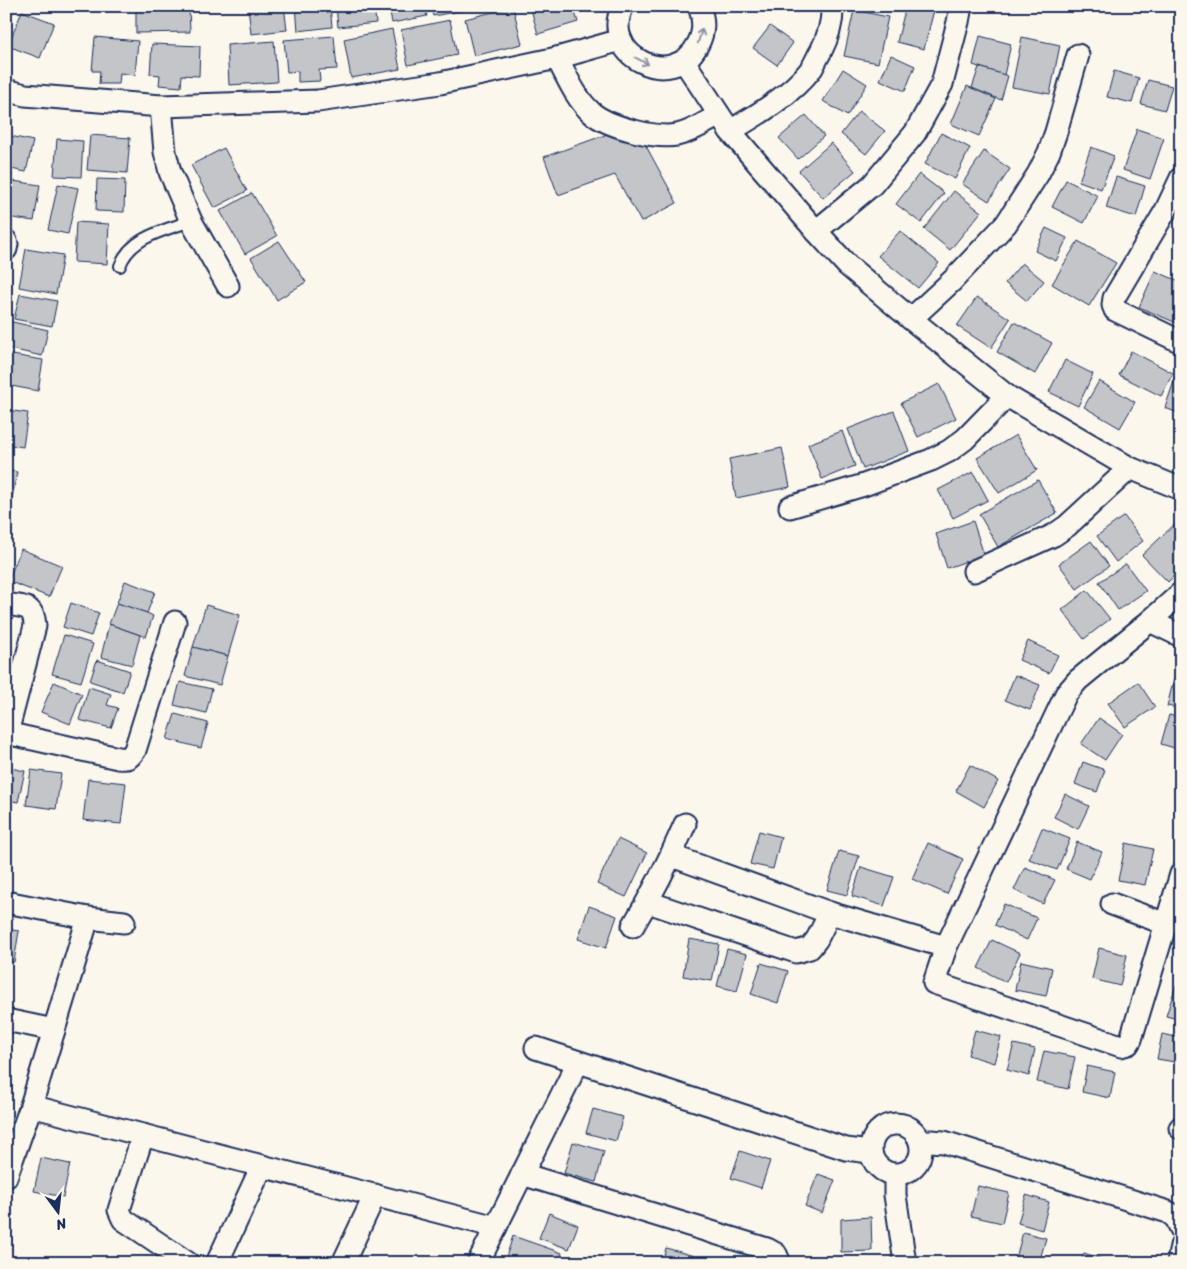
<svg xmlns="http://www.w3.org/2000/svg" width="1187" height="1269" viewBox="0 0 1187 1269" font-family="Sriracha,sans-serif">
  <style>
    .building { fill: #c3c5c9; stroke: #1b2f5e }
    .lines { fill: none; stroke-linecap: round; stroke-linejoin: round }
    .service-casing { stroke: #1b2f5e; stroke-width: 14 }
    .minor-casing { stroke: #1b2f5e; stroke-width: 25 }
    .service { stroke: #fbf7ec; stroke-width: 10 }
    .minor { stroke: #fbf7ec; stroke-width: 21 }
    .oneway { stroke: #8b93a5 }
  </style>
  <rect width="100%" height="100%" fill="#fbf7ec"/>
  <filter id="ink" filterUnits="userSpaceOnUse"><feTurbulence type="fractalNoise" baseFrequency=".02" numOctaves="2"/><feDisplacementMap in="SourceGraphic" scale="10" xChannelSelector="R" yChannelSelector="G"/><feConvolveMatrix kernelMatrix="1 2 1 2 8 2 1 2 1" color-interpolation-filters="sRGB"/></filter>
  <g filter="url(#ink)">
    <!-- building -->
    <g class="building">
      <path d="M54 6H76L75 12Z"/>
      <path d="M136 6H189L190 32 136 33Z"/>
      <path d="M248 6H284L287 30 251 34Z"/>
      <path d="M296 6H330L332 27 298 31Z"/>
      <path d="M336 6H374L376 23 338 27Z"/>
      <path d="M389 6H424L427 16 392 23Z"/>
      <path d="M431 6H471V9L433 16Z"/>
      <path d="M530 6H573L578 22 538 34Z"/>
      <path d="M906 6H919L934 10 924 49 897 42Z"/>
      <path d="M513 7 522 44 474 56 465 19Z"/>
      <path d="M854 10 888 17 878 63 844 56Z"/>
      <path d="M22 11 54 23 40 58 8 46Z"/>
      <path d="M450 20 457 55 408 65 401 30Z"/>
      <path d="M770 26 793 43 777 65 753 48Z"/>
      <path d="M392 29 400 69 351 78 344 39Z"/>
      <path d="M334 36 337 69 319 70 320 81 298 82V71L287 72 284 40Z"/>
      <path d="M980 36 1011 44 1004 75 973 65Z"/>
      <path d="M95 37 138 41 135 75 120 73 119 84H99L100 71H92Z"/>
      <path d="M1022 37 1060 45 1050 94 1012 87Z"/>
      <path d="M274 41 277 82 229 85 227 45Z"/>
      <path d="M152 44 200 46 199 76 182 75 181 87 159 85 160 75 150 74Z"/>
      <path d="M891 55 915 66 905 91 880 80Z"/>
      <path d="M979 67 1008 76 1001 100 972 88Z"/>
      <path d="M843 69 867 84 847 116 823 101Z"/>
      <path d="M1114 71 1139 78 1132 103 1107 97Z"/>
      <path d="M1148 80 1172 86 1165 110 1141 104Z"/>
      <path d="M967 86 996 99 979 136 951 124Z"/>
      <path d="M859 111 885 131 866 154 841 134Z"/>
      <path d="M611 114 652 126 646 146 677 203 641 222 615 175 558 195 544 157 605 135Z"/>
      <path d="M806 115 824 136 798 159 779 138Z"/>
      <path d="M1137 129 1164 138 1150 179 1123 170Z"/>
      <path d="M941 133 970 148 955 179 925 164Z"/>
      <path d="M6 135 33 141 26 172 6 168Z"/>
      <path d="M90 135 130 138 127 173 87 170Z"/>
      <path d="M57 139 83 141 81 177 54 176Z"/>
      <path d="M831 143 855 171 823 198 799 171Z"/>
      <path d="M1091 147 1114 156 1101 189 1079 181Z"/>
      <path d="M224 148 247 191 214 208 191 165Z"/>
      <path d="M984 151 1010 169 989 201 962 184Z"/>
      <path d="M919 174 944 193 921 223 896 204Z"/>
      <path d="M1116 177 1145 186 1136 217 1106 208Z"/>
      <path d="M97 179 125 180 124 212 96 211Z"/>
      <path d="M6 180 40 185 34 221 6 217Z"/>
      <path d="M1066 180 1098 196 1084 223 1052 207Z"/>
      <path d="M58 184 78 188 68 234 48 230Z"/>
      <path d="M954 191 981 212 950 250 924 229Z"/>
      <path d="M252 193 277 236 245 254 220 211Z"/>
      <path d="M76 222 109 224 107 264 74 262Z"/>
      <path d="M1046 228 1067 238 1056 261 1035 251Z"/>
      <path d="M900 231 939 263 918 288 878 256Z"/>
      <path d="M279 241 306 282 277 300 251 258Z"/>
      <path d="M1078 241 1116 263 1089 306 1052 284Z"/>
      <path d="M26 249 63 255 56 294 19 287Z"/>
      <path d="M1022 263 1044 281 1027 301 1005 283Z"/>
      <path d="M1155 271 1181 282V321L1179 324 1139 307Z"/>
      <path d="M20 294 57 301 52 326 14 319Z"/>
      <path d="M977 297 1010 319 991 348 957 326Z"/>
      <path d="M8 321 48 330 42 356 6 348V326Z"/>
      <path d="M1014 322 1052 343 1035 374 997 352Z"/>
      <path d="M1131 351 1173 373 1161 396 1119 375Z"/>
      <path d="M6 354 43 360 38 391 6 385Z"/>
      <path d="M1065 360 1093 374 1078 406 1049 392Z"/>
      <path d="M1176 375 1181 377V414L1165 408Z"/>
      <path d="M1099 381 1135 402 1120 428 1084 407Z"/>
      <path d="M939 384 956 418 918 437 901 403Z"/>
      <path d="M6 410 28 413 23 447 6 444Z"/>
      <path d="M894 411 909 451 863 469 848 429Z"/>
      <path d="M842 431 855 466 822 479 808 444Z"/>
      <path d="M1016 435 1037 470 999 493 977 458Z"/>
      <path d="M782 448 790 487 736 498 729 459Z"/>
      <path d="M6 470 17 472 10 509H6Z"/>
      <path d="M973 472 988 500 953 518 938 490Z"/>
      <path d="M1038 480 1057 513 998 547 979 514Z"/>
      <path d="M1124 516 1143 541 1116 562 1097 536Z"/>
      <path d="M973 521 984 555 947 568 936 534Z"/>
      <path d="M1176 523 1181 527V569L1168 582 1142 555Z"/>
      <path d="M1091 541 1109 566 1077 589 1059 564Z"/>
      <path d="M21 549 62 566 49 597 8 581Z"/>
      <path d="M1126 564 1146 591 1118 610 1099 582Z"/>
      <path d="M125 581 155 592 147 613 117 603Z"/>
      <path d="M1087 590 1110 619 1084 639 1062 610Z"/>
      <path d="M71 603 99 613 91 636 63 627Z"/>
      <path d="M117 603 147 613 153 616 146 637 109 624Z"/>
      <path d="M206 605 240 615 228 656 193 647Z"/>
      <path d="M109 624 140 635 132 665 101 657Z"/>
      <path d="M64 635 93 644 81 682 52 674Z"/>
      <path d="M1028 641 1058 655 1049 673 1019 660Z"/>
      <path d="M193 647 228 656 220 685 185 676Z"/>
      <path d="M97 660 130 671 123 692 90 681Z"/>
      <path d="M1015 675 1040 685 1030 710 1005 700Z"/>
      <path d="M1174 679 1181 680V709L1167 706Z"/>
      <path d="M54 682 82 694 70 724 41 712Z"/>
      <path d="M180 682 212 689 206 713 174 705Z"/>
      <path d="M1138 682 1155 707 1125 727 1108 703Z"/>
      <path d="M89 687 111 694 107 705 118 708 111 728 79 720Z"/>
      <path d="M175 714 208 723 201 748 167 739Z"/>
      <path d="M1169 715 1181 718V750L1161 744Z"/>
      <path d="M1099 718 1122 734 1105 760 1081 744Z"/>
      <path d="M1083 762 1105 770 1097 792 1075 784Z"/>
      <path d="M970 765 998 781 984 807 956 791Z"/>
      <path d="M6 767 25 771 18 802 6 800Z"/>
      <path d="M31 770 61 774 56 809 26 805Z"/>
      <path d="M88 779 126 783 121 824 83 820Z"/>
      <path d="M1065 794 1089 806 1078 829 1054 817Z"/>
      <path d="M1042 828 1070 839 1057 870 1029 859Z"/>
      <path d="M759 831 781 837 773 869 750 864Z"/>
      <path d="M618 839 647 853 626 897 597 884Z"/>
      <path d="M1077 842 1102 852 1090 879 1066 869Z"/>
      <path d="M928 843 963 859 947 894 912 879Z"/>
      <path d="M1126 843 1153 849 1145 885 1118 880Z"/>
      <path d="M839 851 859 856 847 895 827 890Z"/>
      <path d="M861 867 894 877 884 906 852 896Z"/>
      <path d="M1025 867 1055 880 1043 904 1014 890Z"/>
      <path d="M1004 904 1037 918 1027 940 995 925Z"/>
      <path d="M589 906 617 916 606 948 578 939Z"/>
      <path d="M6 929 19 931 14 962 6 961Z"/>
      <path d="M689 939 719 944 712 981 683 976Z"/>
      <path d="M992 940 1020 953 1006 982 978 968Z"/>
      <path d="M1099 948 1127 955 1120 986 1092 979Z"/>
      <path d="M727 949 747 954 737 991 717 986Z"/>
      <path d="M1021 961 1052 968 1046 996 1015 990Z"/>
      <path d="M761 963 788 971 778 1003 751 994Z"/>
      <path d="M1176 985 1181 987V1020L1166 1016Z"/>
      <path d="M975 1030 1001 1037 994 1063 968 1055Z"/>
      <path d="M1162 1034 1181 1038V1063L1157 1059Z"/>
      <path d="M1014 1044 1035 1049 1029 1076 1007 1070Z"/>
      <path d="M1044 1051 1075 1057 1068 1089 1037 1082Z"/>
      <path d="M1087 1066 1115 1072 1110 1098 1082 1092Z"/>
      <path d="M593 1109 623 1117 616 1141 586 1133Z"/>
      <path d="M573 1142 604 1151 596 1182 564 1173Z"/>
      <path d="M740 1151 770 1161 761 1188 731 1178Z"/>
      <path d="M41 1158 70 1164 63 1197 34 1191Z"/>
      <path d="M818 1174 835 1180 822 1213 805 1206Z"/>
      <path d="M978 1186 1009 1193 1002 1223 971 1216Z"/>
      <path d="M1026 1195 1049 1202 1042 1230 1018 1223Z"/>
      <path d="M549 1213 578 1225 569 1249 539 1238Z"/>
      <path d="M871 1217 872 1251 841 1252V1219Z"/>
      <path d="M1023 1232 1046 1238 1039 1263 1015 1262Z"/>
      <path d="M513 1236 562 1253 558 1263H504Z"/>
      <path d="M666 1248 694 1256 692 1263H662Z"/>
      <path d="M1084 1253 1105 1260 1104 1263H1080Z"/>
      <path d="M964 1257 965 1263H936V1262Z"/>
    </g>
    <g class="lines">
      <!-- service casing -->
      <g class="service-casing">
        <path id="service" d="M120 266C130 237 165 230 191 221"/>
      </g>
      <!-- minor casing -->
      <g class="minor-casing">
        <g id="minor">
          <path d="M623 6C598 55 673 93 698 44 705 31 704 19 699 6"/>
          <path d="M557 58C567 77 576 99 592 113 609 127 656 139 677 135 692 132 706 122 719 115"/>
          <path d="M684 61 730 131 816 231 847 265 911 319 1007 396 1130 468 1181 489"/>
          <path d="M6 90 25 95 161 106 318 101 440 83 557 58 621 40"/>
          <path d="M161 106 165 152 170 172 191 221 228 286"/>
          <path d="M730 131C759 114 791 95 812 68 815 63 818 56 821 51 828 37 833 22 832 6"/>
          <path d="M1181 178 1166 210 1114 298 1113 305 1115 310 1181 342"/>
          <path d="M816 231 872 185 915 133 942 84 958 22 961 6"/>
          <path d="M6 241 7 244 6 249"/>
          <path d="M911 319 952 281 1006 224 1038 174 1049 152 1056 132 1078 55"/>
          <path d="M790 507 864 485 931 460 949 451 965 439 1007 396"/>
          <path d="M974 571 1054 535 1067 526 1130 468"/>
          <path d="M1181 593 1150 621 1078 680 1066 694 946 947 934 983 1121 1046 1128 1044 1131 1039 1181 874"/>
          <path d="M6 604C24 607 34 605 35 626L7 733"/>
          <path d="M1150 621 1181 636"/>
          <path d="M6 733 118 758C128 759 129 759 135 750L175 622"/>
          <path d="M672 856 830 913 946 947"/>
          <path d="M6 902 88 918 124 922"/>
          <path d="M648 902 796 952 810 948 817 939 830 913"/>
          <path d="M1112 904 1166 924"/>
          <path d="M633 926C653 893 670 859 685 824"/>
          <path d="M6 1020 54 1030"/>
          <path d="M536 1048 846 1149 870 1152"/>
          <path d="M31 1106 496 1227"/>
          <circle cx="896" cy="1149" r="25"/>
          <path d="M1180 1128 1181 1127"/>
          <path d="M143 1135 119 1210 123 1219 127 1222 188 1263"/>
          <path d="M920 1142 931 1141 944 1142 1168 1212 1176 1218 1181 1229"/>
          <path d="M522 1174 767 1249 776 1254 780 1263"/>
          <path d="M895 1175V1195L905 1263"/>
          <path d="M6 1177 31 1106 88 918"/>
          <path d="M217 1263 262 1166"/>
          <path d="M343 1263 375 1195"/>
          <path d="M478 1263 578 1062"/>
          <path d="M1178 1263 1181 1246"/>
        </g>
      </g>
      <!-- service -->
      <use href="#service" class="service"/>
      <!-- minor -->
      <use href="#minor" class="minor"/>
    </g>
    <!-- one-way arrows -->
    <defs><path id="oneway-shaft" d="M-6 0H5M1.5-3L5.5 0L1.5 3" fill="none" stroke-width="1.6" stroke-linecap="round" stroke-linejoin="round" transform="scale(1.25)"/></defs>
    <g class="oneway">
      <use href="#oneway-shaft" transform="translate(700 36) rotate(-73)"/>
      <use href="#oneway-shaft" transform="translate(642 61) rotate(27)"/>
    </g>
  </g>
  <!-- margin -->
  <rect width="1187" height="1269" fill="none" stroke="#fbf7ec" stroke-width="25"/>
  <rect x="12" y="12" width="1162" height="1244" fill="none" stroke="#1b2f5e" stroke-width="2" filter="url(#ink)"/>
  <!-- north arrow -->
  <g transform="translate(58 1212) rotate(165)" stroke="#fbf7ec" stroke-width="4" paint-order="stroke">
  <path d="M0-4L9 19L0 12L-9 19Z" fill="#1b2f5e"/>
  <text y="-8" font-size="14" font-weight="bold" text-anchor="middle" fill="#1b2f5e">N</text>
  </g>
</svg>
